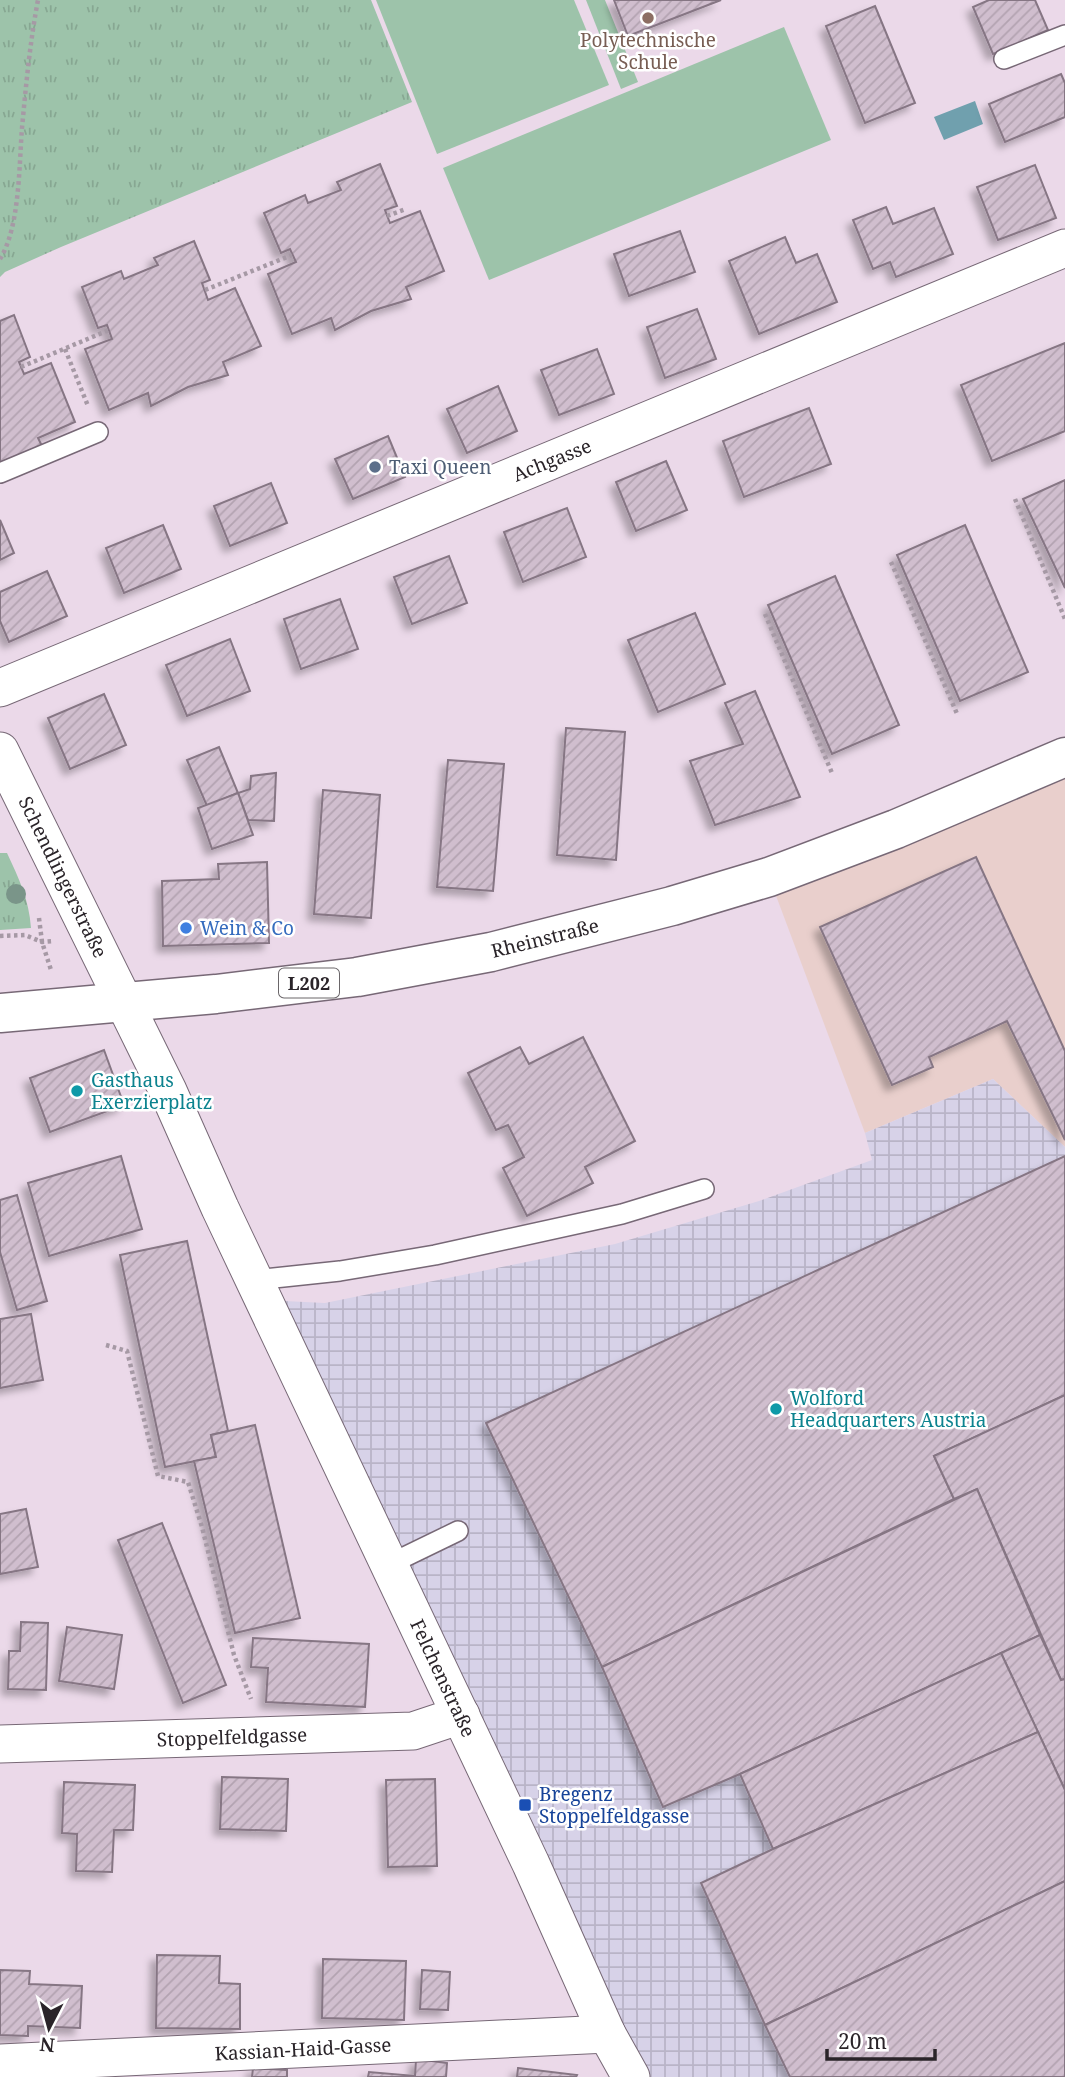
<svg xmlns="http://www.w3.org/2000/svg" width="1065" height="2077" viewBox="0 0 1065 2077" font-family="'Noto Serif',serif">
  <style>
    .commercial { fill: #e9cfcc }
    .industrial { fill: url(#industrial-grid) }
    .grass { fill: url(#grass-tufts) }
    .park { fill: #9dc3aa }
    .water { fill: #70a0ae }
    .building { fill: url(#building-hatch); stroke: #867684; stroke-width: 2; filter: url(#shadow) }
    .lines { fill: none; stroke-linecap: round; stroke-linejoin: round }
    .lane-casing { stroke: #776876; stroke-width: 22 }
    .street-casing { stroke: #776876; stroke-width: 39 }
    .primary-casing { stroke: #776876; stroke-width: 41 }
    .path { stroke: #a699a5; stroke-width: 4.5; stroke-dasharray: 3.5 3.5; stroke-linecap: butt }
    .lane { stroke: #fff; stroke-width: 19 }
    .street { stroke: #fff; stroke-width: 37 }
    .primary { stroke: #fff; stroke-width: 38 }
    .tree { fill: #7a9589 }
    .education-dot { fill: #8d6e63; stroke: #fff; stroke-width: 2.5 }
    .service-dot { fill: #5c6f8a; stroke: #fff; stroke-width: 2.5 }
    .shop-dot { fill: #3f7fe0; stroke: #fff; stroke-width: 2.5 }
    .culture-dot { fill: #0f9aa8; stroke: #fff; stroke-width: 2.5 }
    .transit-dot { fill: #1a4fb4; stroke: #fff; stroke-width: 2.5 }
    .labels { text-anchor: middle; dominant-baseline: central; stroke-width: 5; stroke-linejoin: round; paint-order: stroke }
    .shield { fill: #fff; stroke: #6a6669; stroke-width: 2 }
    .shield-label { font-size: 18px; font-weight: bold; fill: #2a2429 }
    .education-label { font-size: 19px; fill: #785e54; stroke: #fff }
    .street-label { font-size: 19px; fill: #2a2429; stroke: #fff }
    .service-label { font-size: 19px; fill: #4e5e75; stroke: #fff; text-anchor: start }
    .shop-label { font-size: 19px; fill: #366cbe; stroke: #fff; text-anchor: start }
    .culture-label { font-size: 19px; fill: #0d838f; stroke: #fff; text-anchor: start }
    .transit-label { font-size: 19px; fill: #164399; stroke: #fff; text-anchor: start }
  </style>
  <defs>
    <pattern id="industrial-grid" width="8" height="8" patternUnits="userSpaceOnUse" patternTransform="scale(1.75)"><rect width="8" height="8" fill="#d7d2e8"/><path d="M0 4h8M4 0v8" fill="none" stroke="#b9b4c7"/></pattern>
    <pattern id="grass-tufts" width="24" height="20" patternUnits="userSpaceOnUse" patternTransform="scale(1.75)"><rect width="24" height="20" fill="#9dc3aa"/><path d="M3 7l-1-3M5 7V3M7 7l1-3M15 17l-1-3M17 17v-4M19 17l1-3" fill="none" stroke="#87a792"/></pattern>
    <pattern id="building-hatch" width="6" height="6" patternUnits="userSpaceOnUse" patternTransform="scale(1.75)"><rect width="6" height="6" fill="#d0bece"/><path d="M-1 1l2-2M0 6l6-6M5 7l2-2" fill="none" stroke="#b3a3b1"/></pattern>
    <filter id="shadow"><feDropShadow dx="-6" dy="6" stdDeviation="3.5" flood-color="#0004"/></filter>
  </defs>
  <rect width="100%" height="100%" fill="#ebd9e9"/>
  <!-- commercial -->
  <path class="commercial" d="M1065 757V1147L993 1079 865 1133 769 877Z"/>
  <!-- industrial -->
  <path class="industrial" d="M993 1079 1065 1147V2077H631L264 1300 325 1303 615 1244 759 1201 872 1160 865 1133Z"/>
  <!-- grass -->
  <g class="grass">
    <path d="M0 0H371L412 102 61 247 5 272 0 277Z"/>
    <path d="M0 853H7C19 879 29 899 31 928L0 930Z"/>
  </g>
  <!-- park -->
  <g class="park">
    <path d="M376 0H574L609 85 437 154Z"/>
    <path d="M586 0H605L638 82 621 89Z"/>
    <path d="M784 27 831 140 489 280 443 168Z"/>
  </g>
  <!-- water -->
  <path class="water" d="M975 101 983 124 944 140 934 117Z"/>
  <!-- building -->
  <g class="building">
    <path d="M614 0H721L628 36Z"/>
    <path d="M989 0H1035L1048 30 1025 40 1027 45 1006 49 993 54 973 7Z"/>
    <path d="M875 6 915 103 865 123 826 26Z"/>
    <path d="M1061 74 1065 83V117L1005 142 989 104Z"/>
    <path d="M380 164 397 206 385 210 390 223 420 211 444 271 406 287 411 299 371 311 335 330 331 318 292 334 268 274 296 262 290 249 281 253 264 213 305 195 308 203 341 190 337 182Z"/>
    <path d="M1035 165 1056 218 998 240 977 187Z"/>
    <path d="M886 207 893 224 934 208 953 254 896 277 890 262 873 269 853 220Z"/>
    <path d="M680 231 695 272 629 296 614 254Z"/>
    <path d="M785 237 796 263 817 254 837 302 759 334 729 261Z"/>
    <path d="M194 241 210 280 202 283 208 300 235 288 261 346 223 362 228 375 188 387 151 406 148 393 109 410 85 349 112 339 107 325 98 328 82 287 121 271 124 279 158 265 154 258Z"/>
    <path d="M697 309 716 359 665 378 647 327Z"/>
    <path d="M14 315 30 357 19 362 24 374 51 363 75 422 38 438 44 450 0 465V321Z"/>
    <path d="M1065 343V431L992 461 961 385Z"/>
    <path d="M597 349 614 394 559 415 541 370Z"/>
    <path d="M498 386 517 431 467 453 447 409Z"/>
    <path d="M809 408 831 464 744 497 723 441Z"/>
    <path d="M388 436 405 477 353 499 335 459Z"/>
    <path d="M666 461 687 510 636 531 616 482Z"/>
    <path d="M1065 480V588L1023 499Z"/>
    <path d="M271 483 287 523 230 546 214 506Z"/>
    <path d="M567 508 586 557 523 582 504 532Z"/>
    <path d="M0 520 14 553 0 560Z"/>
    <path d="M163 525 181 569 124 593 106 548Z"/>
    <path d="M965 525 1028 672 960 701 897 555Z"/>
    <path d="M449 556 467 603 412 624 394 577Z"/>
    <path d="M47 571 67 616 9 642 0 621V592Z"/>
    <path d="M835 576 899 725 832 754 768 605Z"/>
    <path d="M340 599 358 649 301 669 284 619Z"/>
    <path d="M695 613 725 684 658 712 628 640Z"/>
    <path d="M230 639 250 691 187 716 166 665Z"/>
    <path d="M755 691 800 797 715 825 690 761 743 744 725 703Z"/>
    <path d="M104 694 126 745 70 769 48 718Z"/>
    <path d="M566 728 625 732 616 860 557 855Z"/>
    <path d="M219 747 238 793 207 806 187 760Z"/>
    <path d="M448 760 504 764 493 891 437 887Z"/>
    <path d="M276 773 274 821 248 820 238 793 250 789 251 776Z"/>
    <path d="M323 790 380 795 371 918 314 914Z"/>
    <path d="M238 793 253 835 212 849 198 808Z"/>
    <path d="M976 857 1065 1051V1140L1007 1021 929 1057 933 1067 892 1085 820 927Z"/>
    <path d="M267 862 269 943 163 946 162 881 219 879 218 864Z"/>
    <path d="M583 1037 635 1141 585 1167 593 1183 527 1216 503 1168 524 1157 508 1125 496 1130 468 1073 520 1047 529 1064Z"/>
    <path d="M104 1050 124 1105 50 1132 30 1078Z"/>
    <path d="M121 1156 142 1229 49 1256 28 1183Z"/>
    <path d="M1065 1156V1395L934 1456 954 1499 602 1667 486 1423Z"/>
    <path d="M17 1195 47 1301 17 1310 0 1252V1200Z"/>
    <path d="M187 1241 228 1431 211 1435 216 1457 165 1467 120 1255Z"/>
    <path d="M31 1314 43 1380 0 1388V1319Z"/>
    <path d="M1065 1395V1679L1061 1680 977 1489 954 1499 934 1456Z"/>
    <path d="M255 1425 300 1618 235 1633 194 1461 216 1457 211 1435Z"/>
    <path d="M977 1489 1040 1635 740 1774 663 1807 602 1667Z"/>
    <path d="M26 1509 38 1567 0 1574V1514Z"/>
    <path d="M162 1523 226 1685 183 1703 118 1540Z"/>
    <path d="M21 1622 48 1623 46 1690 8 1689 9 1651H20Z"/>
    <path d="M67 1627 122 1635 114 1689 59 1681Z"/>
    <path d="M1040 1635 1061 1680 1065 1679V1790L1001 1653Z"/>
    <path d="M253 1638 369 1644 365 1707 266 1702 268 1668 251 1667Z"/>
    <path d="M1001 1653 1038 1732 773 1849 740 1774Z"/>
    <path d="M1038 1732 1065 1790V1881L765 2025 701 1883 773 1849Z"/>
    <path d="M222 1777 288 1779 286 1831 220 1829Z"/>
    <path d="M435 1779 437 1866 388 1867 386 1780Z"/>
    <path d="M64 1782 135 1785 133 1830H114L112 1872 76 1871 77 1834 62 1833Z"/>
    <path d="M1065 1881V2077H790L765 2025Z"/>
    <path d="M157 1955 220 1956 219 1983 240 1984V2029L156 2028Z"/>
    <path d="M323 1959 406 1961 404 2020 322 2018Z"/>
    <path d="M0 1970 30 1971 29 1984 82 1986 80 2028 28 2026V2036L0 2035Z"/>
    <path d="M422 1970 450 1972 448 2010 420 2009Z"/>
    <path d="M416 2059 447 2063 446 2077H368L369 2072 415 2076Z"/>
    <path d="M253 2068 287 2070V2077H252Z"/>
    <path d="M518 2068 577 2075 576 2077H517Z"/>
  </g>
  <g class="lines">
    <!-- lane casing -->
    <g class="lane-casing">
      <g id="lane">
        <path d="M1004 59 1065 35"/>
        <path d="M0 473 98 432"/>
        <path d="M255 1280 340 1271 435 1255 622 1214 704 1189"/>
        <path d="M390 1564 458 1531"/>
      </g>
    </g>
    <!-- street casing -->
    <g class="street-casing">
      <g id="street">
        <path d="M0 688 1065 248"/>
        <path d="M0 751 168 1091 220 1208 531 1864 607 2034 631 2077"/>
        <path d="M0 1744 413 1731 461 1715"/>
        <path d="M0 2063 607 2034"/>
      </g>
    </g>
    <!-- primary casing -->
    <g class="primary-casing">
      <path id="primary" d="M0 1013 216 994 357 977 491 952 672 906 769 877 896 829 1065 757"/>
    </g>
    <!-- path -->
    <g class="path">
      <path d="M387 216 406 209"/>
      <path d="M0 259C20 227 19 165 22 128 26 85 30 42 38 0"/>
      <path d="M205 290 292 255"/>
      <path d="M65 349 88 406"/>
      <path d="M21 367 109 330"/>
      <path d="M1015 499 1065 619"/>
      <path d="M891 562 958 716"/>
      <path d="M765 614 832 773"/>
      <path d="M39 918 42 942 51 970"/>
      <path d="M0 936 25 935 42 942 54 941"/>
      <path d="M106 1345 127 1351 158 1476 188 1482 202 1527 234 1655 251 1699"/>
    </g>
    <!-- lane -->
    <use href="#lane" class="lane"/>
    <!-- street -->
    <use href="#street" class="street"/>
    <!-- primary -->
    <use href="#primary" class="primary"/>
  </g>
  <!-- trees -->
  <circle class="tree" cx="16" cy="894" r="10"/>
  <!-- markers -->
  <circle class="education-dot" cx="648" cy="18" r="7"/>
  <circle class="service-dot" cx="375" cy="467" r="7"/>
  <circle class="shop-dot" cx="186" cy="928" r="7"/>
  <g class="culture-dot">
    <circle cx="77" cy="1091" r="7"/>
    <circle cx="776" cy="1409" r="7"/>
  </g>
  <rect class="transit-dot" x="518" y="1798" width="14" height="14" rx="3.5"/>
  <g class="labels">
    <!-- shield labels -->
    <rect class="shield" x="279" y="968.5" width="60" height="29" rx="5"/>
    <g class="shield-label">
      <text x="309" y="983">L202</text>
    </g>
    <!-- education labels -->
    <g class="education-label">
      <text x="648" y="40">Polytechnische<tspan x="648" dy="22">Schule</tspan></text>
    </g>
    <!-- street labels -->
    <g class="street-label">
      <text transform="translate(552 460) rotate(-22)">Achgasse</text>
      <text transform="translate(63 877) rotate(64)">Schendlingerstraße</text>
      <text transform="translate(545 938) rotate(-14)">Rheinstraße</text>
      <text transform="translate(443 1678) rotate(65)">Felchenstraße</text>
      <text transform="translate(232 1737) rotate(-2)">Stoppelfeldgasse</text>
      <text transform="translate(303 2049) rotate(-3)">Kassian-Haid-Gasse</text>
    </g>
    <!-- service labels -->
    <g class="service-label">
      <text x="389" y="467">Taxi Queen</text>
    </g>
    <!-- shop labels -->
    <g class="shop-label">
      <text x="200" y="928">Wein &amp; Co</text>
    </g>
    <!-- culture labels -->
    <g class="culture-label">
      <text x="91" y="1080">Gasthaus<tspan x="91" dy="22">Exerzierplatz</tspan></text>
      <text x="790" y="1398">Wolford<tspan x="790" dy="22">Headquarters Austria</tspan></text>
    </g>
    <!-- transit labels -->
    <g class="transit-label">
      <text x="539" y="1794">Bregenz<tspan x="539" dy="22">Stoppelfeldgasse</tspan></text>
    </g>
  </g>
  <!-- north arrow -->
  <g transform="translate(49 2028) rotate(186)" stroke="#ffffff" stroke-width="5" paint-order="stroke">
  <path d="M0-5L12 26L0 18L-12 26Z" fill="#2a2429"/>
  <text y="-10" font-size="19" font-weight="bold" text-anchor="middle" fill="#2a2429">N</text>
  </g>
  <!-- scale -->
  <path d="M827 2049v10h108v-10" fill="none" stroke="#2a2429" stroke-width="3.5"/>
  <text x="838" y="2049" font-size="21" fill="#2a2429" stroke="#ffffff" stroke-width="5" paint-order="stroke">20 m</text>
</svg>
